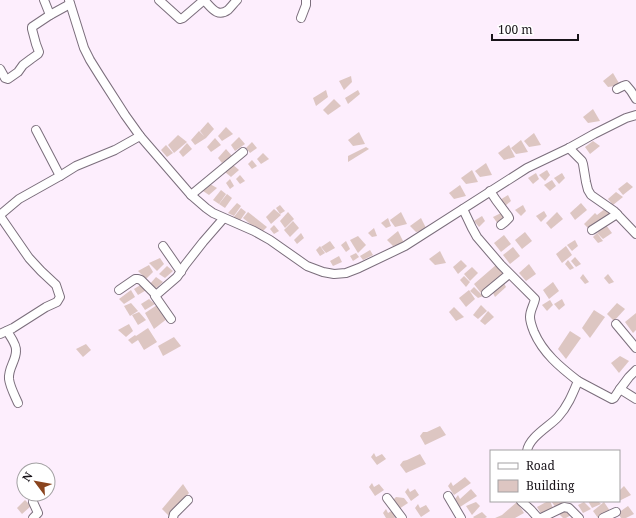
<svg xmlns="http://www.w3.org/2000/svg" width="636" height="518" viewBox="0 0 636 518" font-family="'Noto Serif',serif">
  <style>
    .building { fill: #ddc6c2 }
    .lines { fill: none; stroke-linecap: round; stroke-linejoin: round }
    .minor-casing { stroke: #7b6e7c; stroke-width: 10 }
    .minor { stroke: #fff; stroke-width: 8 }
  </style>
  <rect width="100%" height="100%" fill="#fdeefd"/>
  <!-- building -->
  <g class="building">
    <path d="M613 73 620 85 608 87 603 81Z"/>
    <path d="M351 76 352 82 344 90 339 81Z"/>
    <path d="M326 90 328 97 316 106 313 98Z"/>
    <path d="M358 90 360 94 348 104 345 98Z"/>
    <path d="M334 99 341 106 328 115 323 110Z"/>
    <path d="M593 109 600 121 588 123 583 117Z"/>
    <path d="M208 122 214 129 206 138 195 145 191 140 199 131 204 136 200 131Z"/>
    <path d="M226 127 233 134 222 141 218 136Z"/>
    <path d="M359 132 365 144 353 146 348 140Z"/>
    <path d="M534 133 541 145 529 147 524 141Z"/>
    <path d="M178 135 187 142 174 153 168 145Z"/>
    <path d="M239 137 245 144 235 151 231 145Z"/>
    <path d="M215 138 221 145 211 152 207 147Z"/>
    <path d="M521 140 528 152 516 154 511 148Z"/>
    <path d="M593 141 600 146 590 154 585 147Z"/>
    <path d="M252 142 257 148 250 153 246 148Z"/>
    <path d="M187 143 192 149 183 157 179 152Z"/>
    <path d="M166 145 173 153 167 157 161 150Z"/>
    <path d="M509 145 515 157 504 160 498 153Z"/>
    <path d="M366 147 369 149 348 162V156Z"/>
    <path d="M226 149 232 156 222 163 218 158Z"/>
    <path d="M263 153 269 159 261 164 257 159Z"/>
    <path d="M252 160 257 166 252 169 248 164Z"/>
    <path d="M486 163 492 175 480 177 475 171Z"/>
    <path d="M232 164 239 170 231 177 225 172Z"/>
    <path d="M472 170 478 182 466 184 461 178Z"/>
    <path d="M547 170 550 175 545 181 539 175Z"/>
    <path d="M536 173 539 179 533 184 528 178Z"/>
    <path d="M562 173 565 178 559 184 554 178Z"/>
    <path d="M240 175 245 181 240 184 236 179Z"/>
    <path d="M230 179 234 186 230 189 226 183Z"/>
    <path d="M552 180 556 186 550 191 544 185Z"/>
    <path d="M627 182 633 187 623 195 618 189Z"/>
    <path d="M210 184 217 188 209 195 203 191Z"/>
    <path d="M460 185 466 196 454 199 449 193Z"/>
    <path d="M221 190 226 194 219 204 213 200Z"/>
    <path d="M616 192 623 197 613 205 608 199Z"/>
    <path d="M227 194 232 198 225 208 219 204Z"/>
    <path d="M508 195 511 201 505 206 500 200Z"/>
    <path d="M237 203 241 206 234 216 228 213Z"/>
    <path d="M581 203 587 210 575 220 570 213Z"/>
    <path d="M280 205 285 211 280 214 276 208Z"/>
    <path d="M523 205 526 211 521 216 515 210Z"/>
    <path d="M241 208 246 212 239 222 233 218Z"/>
    <path d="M606 208 612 214 590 230 584 224 595 213 597 215Z"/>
    <path d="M274 209 281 215 271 224 266 217Z"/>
    <path d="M544 211 547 216 541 222 536 216Z"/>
    <path d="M248 212 267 227 261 233 243 218Z"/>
    <path d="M288 212 294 219 285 228 280 221Z"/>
    <path d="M401 212 407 224 395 227 390 220Z"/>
    <path d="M557 212 563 219 551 229 546 223Z"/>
    <path d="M501 213 504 218 498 224 493 217Z"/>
    <path d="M482 216 485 221 479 227 474 221Z"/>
    <path d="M388 218 391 226 386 228 381 223Z"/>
    <path d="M421 218 427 230 416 232 410 226Z"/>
    <path d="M293 221 299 228 290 237 284 230Z"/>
    <path d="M274 225 279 231 274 234 270 229Z"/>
    <path d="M606 225 612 233 603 239 597 233Z"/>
    <path d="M374 228 377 236 372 237 368 233Z"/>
    <path d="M398 231 404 243 393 246 387 240Z"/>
    <path d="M525 232 532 241 522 249 515 240Z"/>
    <path d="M301 233 304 238 297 244 294 240Z"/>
    <path d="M597 233 603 241 598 243 593 237Z"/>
    <path d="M504 235 511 244 501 252 494 243Z"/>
    <path d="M358 236 366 245 358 253 350 240Z"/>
    <path d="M575 240 578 246 572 251 567 245Z"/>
    <path d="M330 241 335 248 326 253 321 247Z"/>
    <path d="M346 241 350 249 346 252 341 245Z"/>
    <path d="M320 246 325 253 320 256 316 250Z"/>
    <path d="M566 246 572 255 562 263 556 254Z"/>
    <path d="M513 247 520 256 510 264 503 255Z"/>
    <path d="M370 250 373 255 363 260 360 256Z"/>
    <path d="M440 251 446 263 435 265 429 259Z"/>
    <path d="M356 253 359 257 353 261 350 256Z"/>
    <path d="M339 256 342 262 333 266 330 261Z"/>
    <path d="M575 257 581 264 576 267 571 261Z"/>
    <path d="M160 258 164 264 157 271 149 263Z"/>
    <path d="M461 260 467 266 458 274 453 267Z"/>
    <path d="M568 260 574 268 570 270 565 264Z"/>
    <path d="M529 264 536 274 526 281 519 273Z"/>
    <path d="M149 265 153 272 146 279 138 271Z"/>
    <path d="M496 265 504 274 491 285 485 278 491 285 481 293 474 284Z"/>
    <path d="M167 266 173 271 165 278 159 274Z"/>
    <path d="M472 267 478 273 470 281 464 274Z"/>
    <path d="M583 274 589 282 585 284 580 278Z"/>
    <path d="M608 274 614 282 609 284 604 278Z"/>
    <path d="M464 276 470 282 466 287 460 280Z"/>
    <path d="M156 277 163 282 155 289 149 285Z"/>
    <path d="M503 281 506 287 495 297 492 291Z"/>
    <path d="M553 282 559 291 549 299 543 290Z"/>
    <path d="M142 284 148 289 138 295 134 289Z"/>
    <path d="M474 287 483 296 478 298 470 291Z"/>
    <path d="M131 290 135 297 124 304 119 299Z"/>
    <path d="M469 290 475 299 466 307 459 298Z"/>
    <path d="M149 299 155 304 145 310 141 304Z"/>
    <path d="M562 299 565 305 559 310 554 304Z"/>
    <path d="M550 300 553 305 547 311 542 305Z"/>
    <path d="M131 303 138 311 130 316 124 306Z"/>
    <path d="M617 303 625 309 614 321 607 314Z"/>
    <path d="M157 305 168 318 154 329 145 313Z"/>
    <path d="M481 305 487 311 478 319 473 315Z"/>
    <path d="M454 307 464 317 456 321 449 312Z"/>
    <path d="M594 310 605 317 590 338 582 328Z"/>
    <path d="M488 311 494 317 485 325 480 321Z"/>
    <path d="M139 312 146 320 138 325 132 315Z"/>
    <path d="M636 313V330L633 333 625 322Z"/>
    <path d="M129 324 133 331 126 337 118 330Z"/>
    <path d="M148 328 157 342 144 350 138 340 132 344 128 340 135 335 136 336Z"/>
    <path d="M570 331 581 338 566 359 558 349Z"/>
    <path d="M174 337 181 346 163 356 158 346Z"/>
    <path d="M86 344 91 350 83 357 76 349Z"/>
    <path d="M620 356 629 361 619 373 611 363Z"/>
    <path d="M440 426 446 435 425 445 420 436 423 432H427Z"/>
    <path d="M374 453 376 457 382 454 386 459 377 465 371 457Z"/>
    <path d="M420 454 426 464 406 473 400 465 403 461 407 460Z"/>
    <path d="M465 477 471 483 454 495 448 486 451 482 453 486Z"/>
    <path d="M372 483 374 487 379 484 384 490 375 496 369 487Z"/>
    <path d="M183 484 189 493 170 517 162 509Z"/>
    <path d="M624 486 631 495 619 501V491Z"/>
    <path d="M408 488 410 492 415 489 419 495 411 501 405 492Z"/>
    <path d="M471 489 477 496 460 507 455 499 458 495 460 499Z"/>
    <path d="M396 497 404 498 408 503 399 509 393 500Z"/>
    <path d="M25 500 31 506 22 514 17 508Z"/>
    <path d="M548 501H550L553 508 542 515 537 507Z"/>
    <path d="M551 501H567L556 508Z"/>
    <path d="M588 501H598L601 504 592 508Z"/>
    <path d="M476 502 480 506 472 515 466 506Z"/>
    <path d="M517 502 524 513 515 518H495L502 515Z"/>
    <path d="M584 502 591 509 583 513 578 505Z"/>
    <path d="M604 502 610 511 598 518 593 511Z"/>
    <path d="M418 504 420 508 426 505 430 511 421 517 415 508Z"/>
    <path d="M628 506 634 514 626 518H621L618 513Z"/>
    <path d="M568 508 571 515 566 518H563L559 514Z"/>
    <path d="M386 509 388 513 393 510 398 516 394 518H386L383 513Z"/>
    <path d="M482 512 487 517 485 518H474L473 517Z"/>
  </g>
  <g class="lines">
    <!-- minor casing -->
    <g class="minor-casing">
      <g id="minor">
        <path d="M44 0 50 15"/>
        <path d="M69 0 84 48 90 60 100 76 125 115 140 136 191 195 206 208 213 213 254 231 270 240 307 266 323 272 334 274 346 273 359 268 405 246 527 168 569 148 594 134 626 118 636 115"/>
        <path d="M159 0 180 19 183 18 204 0"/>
        <path d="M204 0C211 7 217 18 228 10 231 7 234 3 237 0"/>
        <path d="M301 18 306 5V0"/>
        <path d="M0 69 5 78 8 79 18 72 23 65 31 59 38 54 39 52 36 44 32 29V27L50 15 70 4"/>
        <path d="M617 89 623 86 626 85 631 91 636 99"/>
        <path d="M36 130 60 176"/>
        <path d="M569 148 582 161 583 164 586 182 588 190 591 195 614 211 636 234"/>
        <path d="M490 191 496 200 508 216 509 218 505 222 501 225"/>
        <path d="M191 195 243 152"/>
        <path d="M463 209 472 228 477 237 501 265 535 299C534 305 530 310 530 317 530 322 532 327 534 332 543 353 560 367 578 381 573 393 568 406 558 417 550 426 529 437 527 451"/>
        <path d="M0 215 19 199 60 176 76 166 115 150 140 136"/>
        <path d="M0 216 29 258 41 271 56 285 60 297 57 302 46 307 13 328 0 334"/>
        <path d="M592 230 617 214"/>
        <path d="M163 246 181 272"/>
        <path d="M119 290 135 279H138L141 280 156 295"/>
        <path d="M486 293 509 274"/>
        <path d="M171 319 155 296 177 277 185 265 203 242 223 219"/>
        <path d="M616 324 636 348"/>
        <path d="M7 331C10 336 17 345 16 351 16 361 8 368 9 379 10 387 15 396 18 403"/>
        <path d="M636 370 629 377 620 389 636 399"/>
        <path d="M578 381 612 399 614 398 620 389"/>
        <path d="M448 496 461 518"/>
        <path d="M387 498 402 518"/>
        <path d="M521 501 531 510 538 518"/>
        <path d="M33 502 38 513 33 518"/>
        <path d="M173 518 174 514 188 500"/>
        <path d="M541 518 564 507 569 508 579 518"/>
        <path d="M603 518 616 512"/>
      </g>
    </g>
    <!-- minor -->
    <use href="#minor" class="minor"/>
  </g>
  <!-- legend -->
  <rect x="490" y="450" width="130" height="52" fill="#ffffff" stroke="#a3a1a3"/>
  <rect x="498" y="463" width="20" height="6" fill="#ffffff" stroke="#a3a1a3"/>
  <text x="526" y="470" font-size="12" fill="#19141a">Road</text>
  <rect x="498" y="480" width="20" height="12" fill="#ddc6c2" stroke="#a3a1a3"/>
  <text x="526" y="490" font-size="12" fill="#19141a">Building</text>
  <!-- north arrow -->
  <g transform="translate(36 482) rotate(302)"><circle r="19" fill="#ffffff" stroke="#a3a1a3"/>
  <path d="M0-3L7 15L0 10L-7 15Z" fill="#8a441e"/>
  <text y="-6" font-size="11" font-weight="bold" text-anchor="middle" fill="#19141a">N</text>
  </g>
  <!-- scale -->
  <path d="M492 34v6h86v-6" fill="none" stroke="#19141a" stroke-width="2"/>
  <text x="498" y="34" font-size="12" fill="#19141a" stroke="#ffffff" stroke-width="3" paint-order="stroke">100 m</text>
</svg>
